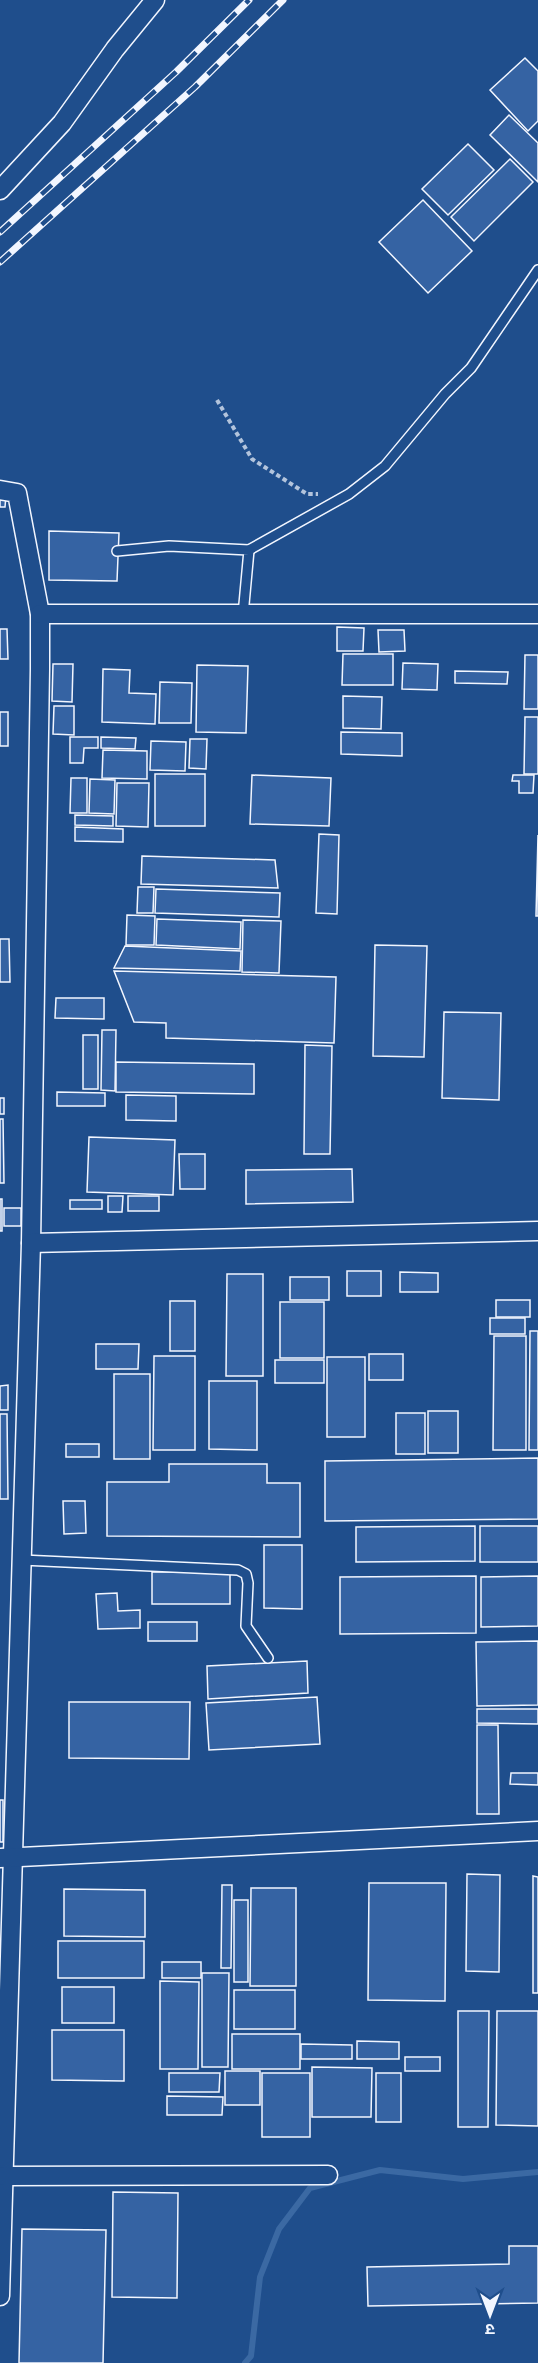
<svg xmlns="http://www.w3.org/2000/svg" width="538" height="2363" viewBox="0 0 538 2363" font-family="Roboto,'Noto Sans Devanagari',sans-serif">
  <style>
    .lines { fill: none; stroke-linecap: round; stroke-linejoin: round }
    .stream { stroke: #3b69a3; stroke-width: 6 }
    .building { fill: #3563a3; stroke: #f2f6ff; stroke-width: 1.5 }
    .lane-casing { stroke: #f2f6ff; stroke-width: 12 }
    .street-casing { stroke: #f2f6ff; stroke-width: 21 }
    .path { stroke: #b3c4dc; stroke-width: 4; stroke-dasharray: 4.5 3; stroke-linecap: butt }
    .lane { stroke: #1f4e8c; stroke-width: 9 }
    .street { stroke: #1f4e8c; stroke-width: 18 }
    .rail-casing { stroke: #f2f6ff; stroke-width: 7 }
    .rail { stroke: #1f4e8c; stroke-width: 4.5; stroke-dasharray: 14; stroke-linecap: butt }
  </style>
  <rect width="100%" height="100%" fill="#1f4e8c"/>
  <g class="lines">
    <!-- stream -->
    <path class="stream" d="M245 2363 251 2356 260 2277 279 2229 310 2188 380 2170 463 2179 538 2172"/>
  </g>
  <!-- building -->
  <g class="building">
    <path d="M525 58 538 71V121L528 131 490 90Z"/>
    <path d="M509 115 538 143V182L490 135Z"/>
    <path d="M468 144 494 170 448 215 422 189Z"/>
    <path d="M510 159 533 182 474 241 451 217Z"/>
    <path d="M423 200 472 251 428 293 379 242Z"/>
    <path d="M0 495H6L5 507H0Z"/>
    <path d="M49 531 119 533 117 581 49 580Z"/>
    <path d="M337 627 364 628 363 651H337Z"/>
    <path d="M0 629H7L8 659H0Z"/>
    <path d="M378 630H404L405 651 379 652Z"/>
    <path d="M343 654H393V685H342Z"/>
    <path d="M525 655H538V709H524Z"/>
    <path d="M403 663 438 664 437 690 402 689Z"/>
    <path d="M53 664H73L72 702 52 701Z"/>
    <path d="M197 665 248 666 246 733 196 732Z"/>
    <path d="M103 669 130 670 129 693 156 694 155 724 102 722Z"/>
    <path d="M455 671 508 672 507 684 455 683Z"/>
    <path d="M160 682 192 683 191 723H159Z"/>
    <path d="M343 696 382 697 381 729 343 728Z"/>
    <path d="M54 706H74V735L53 734Z"/>
    <rect x="0" y="712" width="8" height="34"/>
    <path d="M525 717H538V774H524Z"/>
    <path d="M341 732 402 733V756L341 754Z"/>
    <path d="M70 737H98V748H84L83 763H70Z"/>
    <path d="M101 737 136 738 135 749 101 748Z"/>
    <path d="M190 739H207L206 769 189 768Z"/>
    <path d="M151 741 186 742 185 771 150 770Z"/>
    <path d="M103 750 147 751V779L102 778Z"/>
    <rect x="155" y="774" width="50" height="52"/>
    <path d="M252 775 331 778 329 826 250 824Z"/>
    <path d="M513 775H534L533 793H519V781H512Z"/>
    <path d="M71 778H87V813H70Z"/>
    <path d="M90 779 115 780 114 814 89 813Z"/>
    <path d="M117 783H149L148 827 116 826Z"/>
    <path d="M75 815 113 816V826L75 825Z"/>
    <path d="M75 827 123 829V842L75 841Z"/>
    <path d="M319 834 339 835 337 914 316 913Z"/>
    <path d="M538 835V916H536Z"/>
    <path d="M142 856 275 860 278 888 141 884Z"/>
    <path d="M138 887H154L153 913H137Z"/>
    <path d="M156 889 280 893 279 917 155 913Z"/>
    <path d="M127 915 155 916 154 945H126Z"/>
    <path d="M157 919 241 922 240 949 156 945Z"/>
    <path d="M243 920 281 921 279 973 242 972Z"/>
    <path d="M0 939H9L10 982H0Z"/>
    <path d="M375 945 427 946 424 1057 373 1056Z"/>
    <path d="M125 946 241 951 240 971 114 968Z"/>
    <path d="M114 971 336 977 334 1043 166 1038V1023L134 1022Z"/>
    <path d="M56 998H104V1019L55 1018Z"/>
    <path d="M444 1012 501 1013 499 1100 442 1098Z"/>
    <path d="M102 1030H116L115 1091 101 1090Z"/>
    <rect x="83" y="1035" width="15" height="54"/>
    <path d="M305 1045 332 1046 330 1154H304Z"/>
    <path d="M116 1062 254 1064V1094L116 1092Z"/>
    <path d="M57 1092 105 1093V1106H57Z"/>
    <path d="M126 1095 176 1096V1121L126 1120Z"/>
    <rect x="0" y="1098" width="4" height="16"/>
    <path d="M0 1119H3L4 1183H0Z"/>
    <path d="M89 1137 175 1140 173 1195 87 1192Z"/>
    <path d="M179 1154H205V1189H180Z"/>
    <path d="M352 1169 353 1202 246 1204V1170Z"/>
    <path d="M108 1196H123L122 1212H108Z"/>
    <rect x="128" y="1196" width="31" height="15"/>
    <rect x="0" y="1199" width="2" height="32"/>
    <rect x="70" y="1200" width="32" height="9"/>
    <rect x="4" y="1208" width="17" height="18"/>
    <rect x="347" y="1271" width="34" height="25"/>
    <path d="M400 1272 438 1273V1292H400Z"/>
    <path d="M227 1274H263V1376H226Z"/>
    <rect x="290" y="1277" width="39" height="23"/>
    <rect x="496" y="1300" width="34" height="17"/>
    <rect x="170" y="1301" width="25" height="50"/>
    <rect x="280" y="1302" width="44" height="56"/>
    <rect x="490" y="1318" width="35" height="16"/>
    <path d="M530 1331H538V1450H529Z"/>
    <path d="M494 1336H526V1450H493Z"/>
    <path d="M96 1344H139L138 1369H96Z"/>
    <rect x="369" y="1354" width="34" height="26"/>
    <path d="M154 1356H195V1450H153Z"/>
    <rect x="327" y="1357" width="38" height="80"/>
    <rect x="275" y="1360" width="49" height="23"/>
    <rect x="114" y="1374" width="36" height="85"/>
    <path d="M209 1381H257V1450L209 1449Z"/>
    <path d="M8 1385V1410H0V1386Z"/>
    <rect x="428" y="1411" width="30" height="42"/>
    <rect x="396" y="1413" width="29" height="41"/>
    <path d="M0 1414H7L8 1499H0Z"/>
    <rect x="66" y="1444" width="33" height="13"/>
    <path d="M538 1458V1519L325 1521V1461Z"/>
    <path d="M169 1464H267V1483H300V1537L107 1536V1482H169Z"/>
    <path d="M63 1501H85L86 1533 64 1534Z"/>
    <path d="M475 1526V1561L356 1562V1527Z"/>
    <rect x="480" y="1526" width="58" height="36"/>
    <path d="M264 1545H302V1609L264 1608Z"/>
    <rect x="152" y="1572" width="78" height="32"/>
    <path d="M476 1576V1633L340 1634V1577Z"/>
    <path d="M538 1576V1626L481 1627V1577Z"/>
    <path d="M117 1593 118 1611 140 1610V1628L98 1629 96 1594Z"/>
    <rect x="148" y="1622" width="49" height="19"/>
    <path d="M538 1641V1705L477 1706 476 1642Z"/>
    <path d="M307 1661 308 1693 208 1699 207 1666Z"/>
    <path d="M317 1697 320 1744 209 1750 206 1703Z"/>
    <path d="M69 1702H190L189 1759 69 1758Z"/>
    <path d="M477 1709H538V1724L477 1723Z"/>
    <path d="M477 1725H498L499 1814H477Z"/>
    <path d="M511 1773H538V1785L510 1784Z"/>
    <rect x="0" y="1800" width="3" height="42"/>
    <path d="M467 1874 500 1875 499 1972 466 1971Z"/>
    <path d="M533 1876 538 1877V1993H533Z"/>
    <path d="M369 1883H446L445 2001 368 2000Z"/>
    <path d="M222 1885H232L231 1968H221Z"/>
    <path d="M251 1888H296V1986H250Z"/>
    <path d="M64 1889 145 1890V1937L64 1936Z"/>
    <rect x="234" y="1900" width="14" height="82"/>
    <rect x="58" y="1941" width="86" height="37"/>
    <rect x="162" y="1962" width="39" height="16"/>
    <path d="M202 1973H229L228 2067H202Z"/>
    <path d="M160 1981 199 1982 198 2069H160Z"/>
    <rect x="62" y="1987" width="52" height="36"/>
    <rect x="234" y="1990" width="61" height="39"/>
    <path d="M458 2011H489L488 2127H458Z"/>
    <path d="M497 2011H538V2126L496 2125Z"/>
    <path d="M52 2030H124V2081L52 2080Z"/>
    <rect x="232" y="2034" width="68" height="35"/>
    <path d="M357 2041 399 2042V2059H357Z"/>
    <path d="M301 2044 352 2045V2059H301Z"/>
    <rect x="405" y="2057" width="35" height="14"/>
    <path d="M312 2067 372 2068 371 2117H312Z"/>
    <rect x="225" y="2071" width="35" height="34"/>
    <path d="M169 2073H220L219 2092H169Z"/>
    <rect x="262" y="2073" width="48" height="64"/>
    <rect x="376" y="2073" width="25" height="49"/>
    <path d="M167 2096 223 2097 222 2115H167Z"/>
    <path d="M113 2192 178 2193 177 2298 112 2297Z"/>
    <path d="M22 2229 106 2230 103 2363H19Z"/>
    <path d="M509 2246H538V2303L368 2306 367 2267 509 2264Z"/>
  </g>
  <g class="lines">
    <!-- lane casing -->
    <g class="lane-casing">
      <g id="lane">
        <path d="M249 550 349 494 385 466 445 394 471 368 538 270"/>
        <path d="M117 551 169 546 249 550 243 615"/>
        <path d="M22 1560 238 1570 246 1574 248 1583 246 1626 268 1658"/>
      </g>
    </g>
    <!-- street casing -->
    <g class="street-casing">
      <g id="street">
        <path d="M0 190 62 123 115 49 155 0"/>
        <path d="M0 490 17 493 40 614V669L31 1243 0 2296"/>
        <path d="M40 614H538"/>
        <path d="M31 1243 538 1231"/>
        <path d="M0 1858 538 1831"/>
        <path d="M4 2176 328 2175"/>
      </g>
    </g>
    <!-- path -->
    <path class="path" d="M217 400 252 459 307 494H318"/>
    <!-- lane -->
    <use href="#lane" class="lane"/>
    <!-- street -->
    <use href="#street" class="street"/>
    <!-- rail casing -->
    <g class="rail-casing">
      <g id="rail">
        <path d="M0 232 176 72 249 0"/>
        <path d="M0 262 195 87 283 0"/>
      </g>
    </g>
    <!-- rail -->
    <use href="#rail" class="rail"/>
  </g>
  <!-- north arrow -->
  <g transform="translate(490 2315) rotate(180)" stroke="#1f4e8c" stroke-width="4.5" paint-order="stroke">
  <path d="M0-4.5L10 22L0 15L-10 22Z" fill="#f2f6ff"/>
  <text y="-9" font-size="16" font-weight="bold" text-anchor="middle" fill="#f2f6ff">उ</text>
  </g>
</svg>
